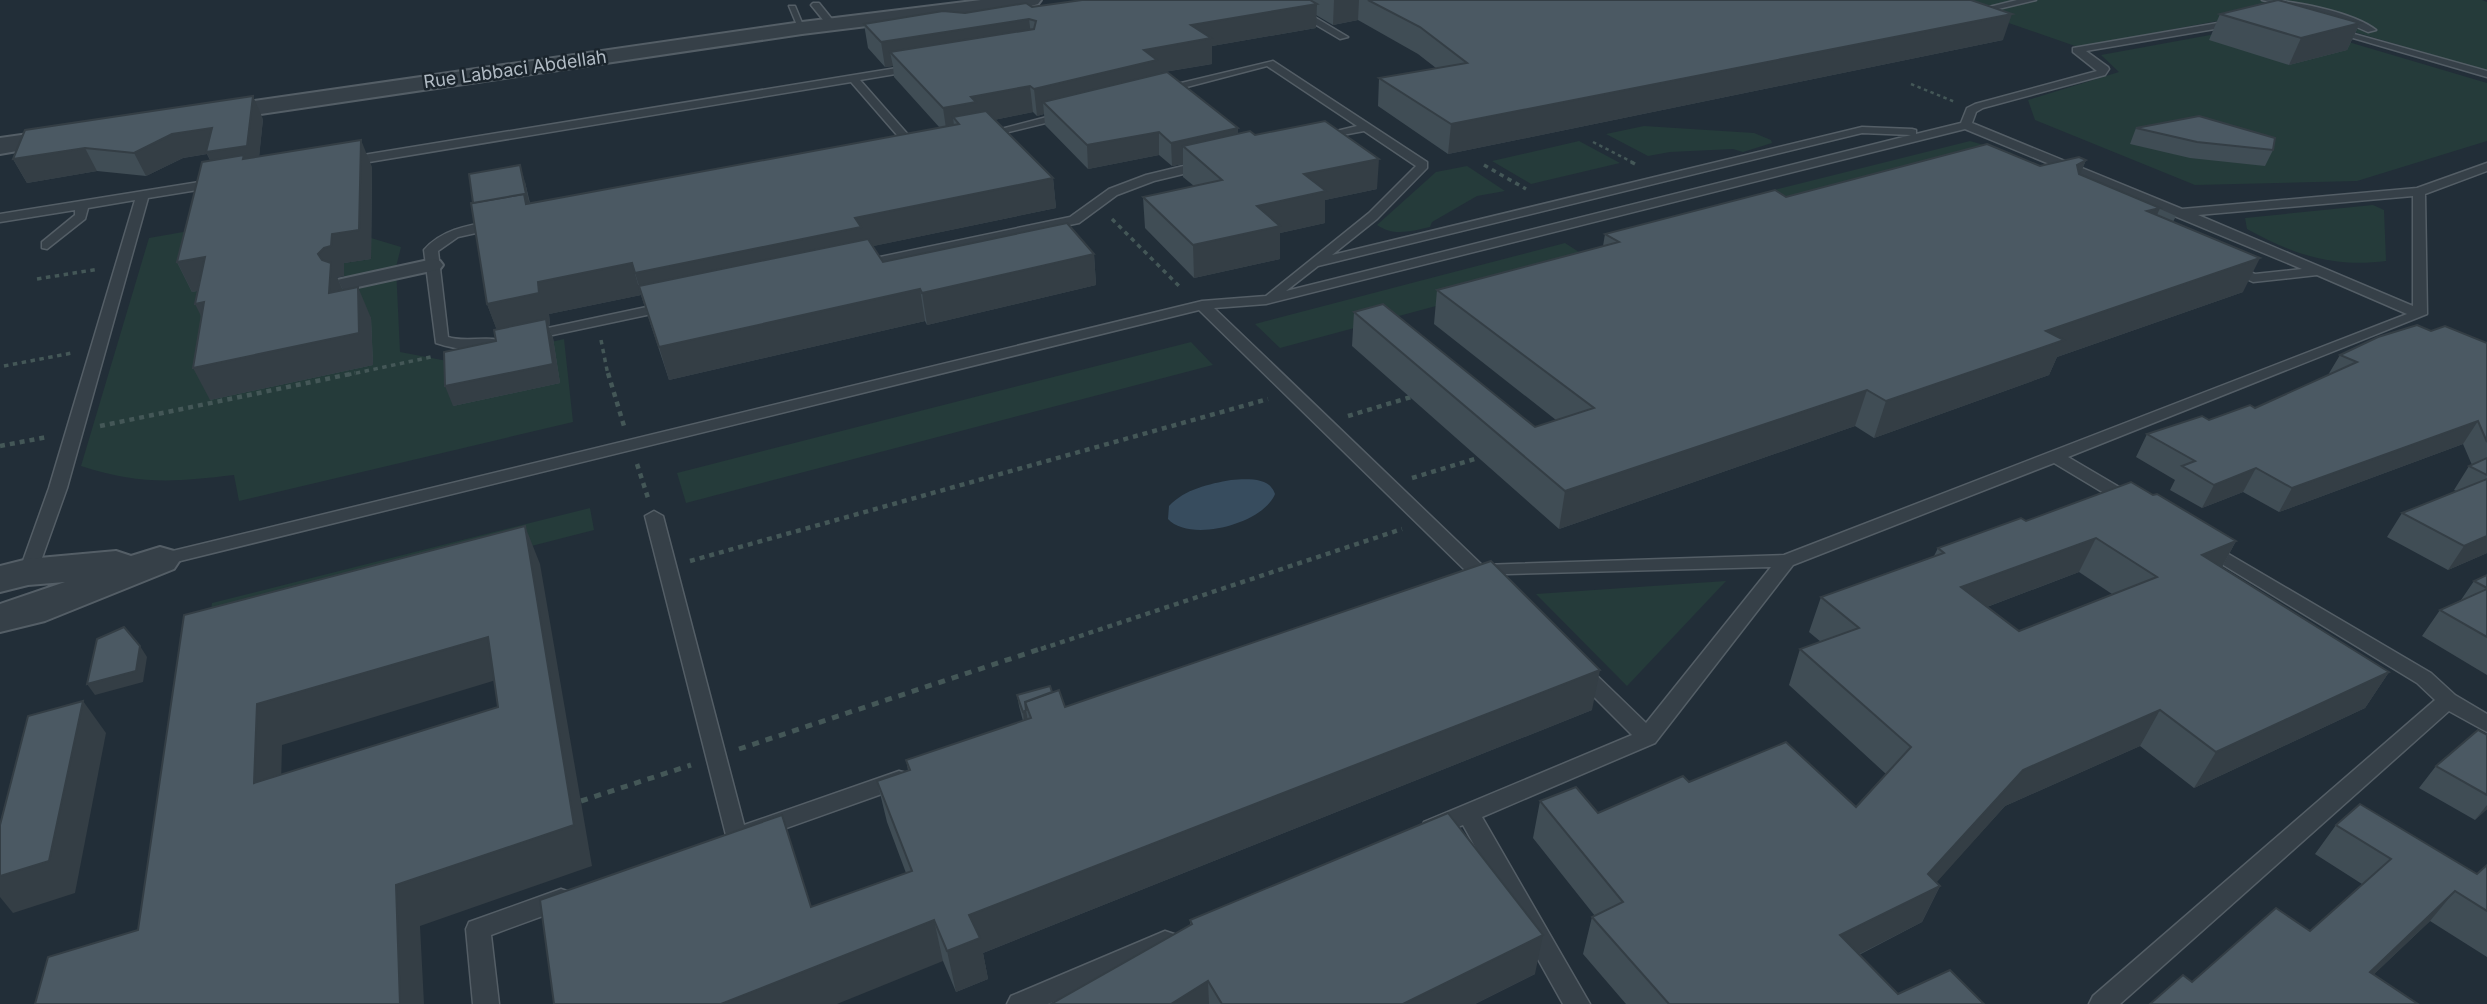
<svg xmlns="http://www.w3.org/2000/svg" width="2487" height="1004" viewBox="0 0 2487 1004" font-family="Inter,sans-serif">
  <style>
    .green { fill: #253b3a }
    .water { fill: #374c5e }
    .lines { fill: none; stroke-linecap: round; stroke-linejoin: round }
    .service-casing { stroke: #545e66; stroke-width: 3 }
    .pedestrian-casing { stroke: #545e66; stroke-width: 4 }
    .tertiary-casing { stroke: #545e66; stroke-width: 4 }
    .path-far3 { stroke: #445757; stroke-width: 2.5; stroke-dasharray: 3.5 3.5; stroke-linecap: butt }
    .path-far2 { stroke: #445757; stroke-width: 3.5; stroke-dasharray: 4.5 4.5; stroke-linecap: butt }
    .path-far1 { stroke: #445757; stroke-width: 4.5; stroke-dasharray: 5 5; stroke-linecap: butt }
    .path { stroke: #445757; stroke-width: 5; stroke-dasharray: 7 7; stroke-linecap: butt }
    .service { fill: #364048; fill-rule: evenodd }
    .pedestrian { fill: #364048; fill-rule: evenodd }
    .tertiary { fill: #364048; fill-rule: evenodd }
    .wall { fill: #404d55; fill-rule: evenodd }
    .shaded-wall { fill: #343e45 }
    .building { fill: #4b5963; stroke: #343e45; stroke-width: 2; fill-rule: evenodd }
    .labels { text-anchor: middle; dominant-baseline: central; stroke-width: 5; stroke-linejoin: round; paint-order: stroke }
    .far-street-label { font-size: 18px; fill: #b1bbc4; stroke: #1b252d }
  </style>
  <rect width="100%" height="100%" fill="#222e38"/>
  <!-- green -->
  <g class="green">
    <path d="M1942 0H2482L2487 2V71L2331 25 2244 16 2078 47Z"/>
    <path d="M2281 22 2487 83V141L2357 181 2195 185 2035 120 2028 100 2119 72 2101 55Z"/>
    <path d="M1644 126 1754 133 1771 140 1772 143 1743 152 1733 149 1670 152 1648 156 1606 134Z"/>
    <path d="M1579 141 1620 163 1531 184 1492 161Z"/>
    <path d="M1970 141 2012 153 1775 216 1742 198Z"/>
    <path d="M1467 166 1505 191 1477 196 1432 222 1430 227C1411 231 1394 237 1377 225L1436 172Z"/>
    <path d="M2373 205 2384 210 2386 261C2333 268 2292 254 2247 229L2245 218Z"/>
    <path d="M206 228 219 286 343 309 344 263 371 259V238L401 247 396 267 400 352 458 363 564 339 573 422 239 501 234 475C174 482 140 485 81 466L149 238Z"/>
    <path d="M1565 243 1596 263 1280 348 1255 324Z"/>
    <path d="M1191 342 1213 365 686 503 677 473Z"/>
    <path d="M590 508 594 530 208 629 212 603Z"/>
    <path d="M1726 581 1627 686 1536 594Z"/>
  </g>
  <!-- water -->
  <path class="water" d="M1231 480C1247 479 1270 477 1275 494 1263 524 1190 543 1168 519L1169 506C1185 489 1209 484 1231 480Z"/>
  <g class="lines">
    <!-- service casing -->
    <g class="service-casing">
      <g id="service">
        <path d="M1274 0H1286L1348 37 1340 39Z"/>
        <path d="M2017 0H2036L1990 11 1985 8Z"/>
        <path d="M2262 0C2292 0 2353 12 2376 30L2368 32 2343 21Z"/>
        <path d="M813 3H819L836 24 834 26H828L811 5Z"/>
        <path d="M789 6H795L805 30H799Z"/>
        <path d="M2235 20 2238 21V25L2086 51 2108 67 2109 69 2105 75 1983 108 1976 112 1972 123 2182 209 2417 188 2487 163V171L2425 194 2427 314 2068 457 2136 497 2139 501 2136 505H2124L2054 463 1793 565 1655 743 1482 817 1590 1004H1563L1463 825 1432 837 1424 834 1421 828 1424 822 1632 735 1574 677 1571 672 1574 667H1588L1646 723 1771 567 1470 575 1199 310 160 566 151 560 160 554 1202 301 1266 296 1369 213 1416 166 1364 131 1316 140V136L1357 126 1267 66 1160 94 1156 93V89L1273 61 1427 162V168L1377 219 1332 255 1862 127 1912 129 1916 130V134L1961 123 1967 108 1975 104 2097 71 2073 52V48ZM1965 129 2302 269 2255 274 2230 264 2223 268 2253 282 2317 275 2407 314 1784 555 1482 565 1214 308 1266 304ZM1862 133 1911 135 1286 291 1318 266ZM2413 196V306L2198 215Z"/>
        <path d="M2329 27 2487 71V77L2329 31Z"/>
        <path d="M915 65 920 68 919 70 860 80 918 146V150H910L851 82 345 166 339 162 345 158Z"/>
        <path d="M1066 112 1070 113V117L984 138 978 135Z"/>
        <path d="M1204 161 1210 165 1208 168 1154 181 1117 195 1079 223 861 269 854 265 861 261 1070 217 1109 189 1146 175Z"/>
        <path d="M218 179 224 183 222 186 148 198 67 488 37 572 28 578 21 576 19 572 49 488 135 200 88 208 85 219 47 249 42 248V242L75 215V210L0 222V214Z"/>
        <path d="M498 220 504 224 503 227 458 237 438 251 448 337C464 343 495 334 505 343 490 356 454 349 436 343L424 250C443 228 471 225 498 220Z"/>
        <path d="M670 302 675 303V309L529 340 522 336 529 332Z"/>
        <path d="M654 511 663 516 744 825 899 771 907 773 910 779 907 785 736 846 728 843 645 516Z"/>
        <path d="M2208 542 2431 673 2455 695 2487 714V732L2449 711 2120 1004H2089L2093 996 2435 700 2417 683 2202 552 2199 548 2202 544Z"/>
        <path d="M561 889 570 892 573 899 570 906 491 935 499 1004H473L466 929 469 922Z"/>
        <path d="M1165 931 1174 934 1177 942 1174 950 1048 1004H1007L1011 996Z"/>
      </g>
    </g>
    <!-- pedestrian casing -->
    <g class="pedestrian-casing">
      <path id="pedestrian" d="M433 259 440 261 443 265 440 269 344 290 337 288 334 284 337 280Z"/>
    </g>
    <!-- tertiary casing -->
    <g class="tertiary-casing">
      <g id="tertiary">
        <path d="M981 0H1041L1038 4 1031 6 802 34 206 122 197 120 194 115 197 110 206 108 802 22Z"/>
        <path d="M71 128 80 130 83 135 80 140 0 154V138Z"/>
        <path d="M160 547 174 551 180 560 174 569 45 621 0 632V604L65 582 28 585 0 592V566L28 559 116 551 131 556Z"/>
      </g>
    </g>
    <!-- path-far3 -->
    <g class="path-far3">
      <path d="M1911 84 1955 102"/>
      <path d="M1593 142 1634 163"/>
    </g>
    <!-- path-far2 -->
    <g class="path-far2">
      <path d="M1631 162 1635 164"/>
      <path d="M1484 165 1526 189"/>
      <path d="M1112 219 1182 289"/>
      <path d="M37 279 99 269"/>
      <path d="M601 340 608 375"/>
      <path d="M4 366 72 353"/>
      <path d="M347 375 431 357"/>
    </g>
    <!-- path-far1 -->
    <g class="path-far1">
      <path d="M608 373 624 426"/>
      <path d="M1348 416 1411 397"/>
      <path d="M100 426 355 373"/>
      <path d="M0 446 47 437"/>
      <path d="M637 464 648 498"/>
      <path d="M1412 478 1478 458"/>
      <path d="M690 561 1268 399"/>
      <path d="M1041 649 1402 529"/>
    </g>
    <!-- path -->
    <g class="path">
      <path d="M739 749 1046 647"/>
      <path d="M581 801 691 765"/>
    </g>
    <!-- service -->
    <use href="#service" class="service"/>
    <!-- pedestrian -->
    <use href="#pedestrian" class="pedestrian"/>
    <!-- tertiary -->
    <use href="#tertiary" class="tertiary"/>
  </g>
  <!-- wall -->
  <g class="wall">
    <path d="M1082 0H1971L2003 40 1448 154 1378 106 1379 78 1436 68 1418 54 1358 20 1333 25 1316 15V28L1212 46V64L1158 73 1238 128V134L1255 135 1377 189 1325 200V223L1280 233V259L1194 278 1145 228 1143 197 1194 186 1183 177V164L1172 166 1159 155 1088 169 1045 125 1044 114 1037 116 1033 112 994 120 1053 178 1056 208 873 246 883 262 1094 254 1096 285 927 325 925 321 669 380 641 295 549 314 550 325 548 326 553 338 560 383 453 406 496 341 497 330 487 304 525 182 530 203 940 128 894 77 893 66 885 67 868 48 864 24 1032 7Z"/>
    <path d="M2220 14 2360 23 2347 50 2289 65 2209 40Z"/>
    <path d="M263 119 259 156 372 167 371 259 344 263V276L337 277 343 290 371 318 373 365 210 400 201 317 197 291 192 292 177 262 210 160 207 154 183 158 146 176 97 171 27 183 13 159Z"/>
    <path d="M2136 128 2273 150 2265 166 2190 158 2130 144Z"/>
    <path d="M2086 160 2080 174 2160 208V209L2176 216 2173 222 2243 292 2057 357 2049 375 1874 438 1855 426 1559 529 1352 346 1354 312 1535 427 1556 420 1434 324 1437 290 1603 246 1605 234 1786 197Z"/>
    <path d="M2431 331 2487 343V553L2448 570 2387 537 2402 513 2456 491 2454 490 2469 466 2472 465 2463 444 2279 512 2243 492 2202 508 2170 490 2175 480 2136 457 2147 434 2209 420 2255 408 2328 375 2340 355Z"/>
    <path d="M2153 495 2236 541 2222 567 2389 672 2365 708 2194 788 2140 746 2005 806 1936 882 1940 886 1922 922 1859 955 1898 994 1984 1004H1626L1583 954 1592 917 1595 916 1533 838 1540 801 1598 813 1689 782 1856 807 1886 774 1789 685 1800 649 1821 642 1809 632 1821 597 1934 556 1938 548 2026 521ZM2079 572 2112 594 2019 631 1987 607Z"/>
    <path d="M2487 575V675L2422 636 2440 610 2461 600 2474 581Z"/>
    <path d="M1052 692 1065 707 1592 710 983 953 988 979 956 992 943 961 811 907 906 873 887 822 877 781 908 770 906 760 1023 721 1019 706 1017 695Z"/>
    <path d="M2487 735V809L2475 820 2419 788 2436 766Z"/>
    <path d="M2336 825 2477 874 2487 865V957L2430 921 2374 974 2192 982 2310 931 2362 884 2315 854Z"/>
    <path d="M1190 920 1535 974 1475 1004H1051L1190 925Z"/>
  </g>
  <!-- shaded-wall -->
  <g class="shaded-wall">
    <path d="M1334 0H1359L1358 20 1333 25Z"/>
    <path d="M1317 4 1316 28 1212 46V64L1158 73V86L1043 102 1044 114 1037 116 1034 89 1191 25Z"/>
    <path d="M2012 14 2003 40 1448 154 1451 124Z"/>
    <path d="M1029 19 1032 43 890 52 893 66 885 67 881 42Z"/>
    <path d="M2360 23 2347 50 2289 65 2301 38Z"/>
    <path d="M1030 86 1033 112 979 123 953 117 955 134 947 135 943 108 971 97Z"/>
    <path d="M253 96 263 119 258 169 218 176 207 154 183 158 146 176 134 153Z"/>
    <path d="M1238 128V151L1183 146V164L1172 166 1171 143Z"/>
    <path d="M1159 132V155L1088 169 1087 145Z"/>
    <path d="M361 140 372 167 371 259 344 263V276L337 277 344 293H329L318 254 332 234Z"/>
    <path d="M85 148 97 171 27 183 13 159Z"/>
    <path d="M1379 159 1377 189 1325 200V223L1280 233V259L1194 278 1193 245 1257 206 1304 174Z"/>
    <path d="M2086 160 2074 190 2077 165Z"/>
    <path d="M520 165 525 182 531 211 480 221Z"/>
    <path d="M1053 178 1056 208 864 248 639 286 645 305 635 273 855 218Z"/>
    <path d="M2160 208 2147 239V211Z"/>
    <path d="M1094 254 1096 285 927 325 922 293Z"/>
    <path d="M205 257 219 286 192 292 177 262Z"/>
    <path d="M2260 258 2243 292 2057 357 2049 375 1874 438 1886 401 2046 331Z"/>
    <path d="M632 263 641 295 549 314 550 325 548 326 553 338 560 383 453 406 445 386 553 364 499 336 487 304 538 282Z"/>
    <path d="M358 287 371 318 373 365 210 400 193 368Z"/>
    <path d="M920 289 925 321 669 380 659 347Z"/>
    <path d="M204 302 210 334 195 304Z"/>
    <path d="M1867 390 1855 426 1559 529 1565 491Z"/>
    <path d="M2478 421 2463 444 2279 512 2292 488Z"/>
    <path d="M2256 468 2243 492 2202 508 2214 485Z"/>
    <path d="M525 526 540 564 592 866 420 926 424 1004H400L396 885 574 825Z"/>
    <path d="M2487 536V553L2448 570 2464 546Z"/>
    <path d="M2096 538 2079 572 1947 622 1961 587Z"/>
    <path d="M2236 541 2217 576 2202 555Z"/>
    <path d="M488 637 506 677 282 745 280 824 254 783 257 704Z"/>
    <path d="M140 646 147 657 143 682 95 695 87 684Z"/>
    <path d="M1600 670 1592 710 983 953 988 979 956 992 947 951 969 915Z"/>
    <path d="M2389 672 2365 708 2194 788 2216 752Z"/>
    <path d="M83 701 106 733 75 893 13 913 0 897V876Z"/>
    <path d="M1026 710 1028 721 1024 723 1023 712Z"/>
    <path d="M2160 710 2140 746 2005 806 1928 892 1940 886 1922 922 1824 972 1840 935 1928 874 2023 770Z"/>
    <path d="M2487 805V809L2475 820Z"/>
    <path d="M2455 891 2430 921 2346 1001 2370 972Z"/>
    <path d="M934 920 943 961 837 1004H721Z"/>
    <path d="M1543 935 1535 974 1475 1004H1403Z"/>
    <path d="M1208 981 1209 1004H1171Z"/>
  </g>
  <!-- building -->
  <g class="building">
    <path d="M1082 0H1310L1317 4 1191 25 1211 38 1144 50 1157 60 1034 89 1030 86 971 97 976 102 943 108 890 52 1034 29 1036 21 1029 19 881 42 864 24 943 11 965 13 1026 3 1032 7Z"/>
    <path d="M1368 0H1971L2012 14 1451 124 1379 78 1467 63 1420 27Z"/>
    <path d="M2278 0 2360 23 2301 38 2220 14Z"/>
    <path d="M1167 72 1238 128 1171 143 1159 132 1087 145 1043 102Z"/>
    <path d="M253 96 247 146 206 152 212 128 172 134 134 153 85 148 13 159 25 130Z"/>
    <path d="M986 111 1053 178 855 218 861 227 635 273 632 263 538 282 539 293 487 304 471 203 524 194 526 204 959 124 953 117Z"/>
    <path d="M2199 116 2275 138 2273 150 2197 142 2136 128Z"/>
    <path d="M1325 121 1379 159 1304 174 1326 191 1257 206 1280 226 1193 245 1143 197 1222 180 1183 146 1250 131 1255 135Z"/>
    <path d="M361 140 359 230 332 234 331 246 324 248 318 254 322 260 331 263 329 293 358 287 359 333 193 368 204 302 195 304 205 257 177 262 202 162 244 155 243 159Z"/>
    <path d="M1987 144 2040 166 2079 157 2086 160 2077 165 2079 174 2160 208 2147 211 2260 258 2046 331 2064 340 1886 401 1867 390 1565 491 1354 312 1383 304 1535 427 1594 408 1437 290 1619 242 1605 234 1775 190 1786 197Z"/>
    <path d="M520 165 526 194H524L473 203 469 174Z"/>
    <path d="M1067 223 1094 254 922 293 920 289 659 347 639 286 868 239 883 262Z"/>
    <path d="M546 319 553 364 445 386 444 352 496 341 494 330Z"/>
    <path d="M2417 325 2431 331 2445 326 2487 343V442L2478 421 2292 488 2256 468 2214 485 2182 466 2195 461 2147 434 2202 416 2209 420 2250 405 2255 408 2357 362 2340 355 2378 337Z"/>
    <path d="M2487 458V475L2469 466Z"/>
    <path d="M2487 479V536L2464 546 2402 513Z"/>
    <path d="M2131 482 2153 495 2157 494 2236 541 2202 555 2389 672 2216 752 2160 710 2023 770 1928 874 1940 886 1840 935 1898 994 1950 970 1984 1004H1669L1592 917 1623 902 1540 801 1576 787 1598 813 1683 776 1689 782 1786 742 1856 807 1911 747 1800 649 1859 628 1821 597 1944 553 1938 548 2021 518 2026 521ZM2096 538 2157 577 2019 631 1961 587Z"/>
    <path d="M525 526 574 825 396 885 400 1004H35L48 957 138 930 184 615ZM488 637 498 707 254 783 257 704Z"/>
    <path d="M1491 561 1600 670 969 915 980 938 947 951 934 920 721 1004H554L540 900 782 815 811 907 912 871 877 781 910 770 906 760 1031 718 1025 702 1059 690 1065 707Z"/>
    <path d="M2487 575V588L2474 581Z"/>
    <path d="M2487 589V637L2440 610Z"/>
    <path d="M124 627 140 646 136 671 87 684 97 639Z"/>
    <path d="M1050 686 1052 692 1025 702 1026 710 1023 712 1017 695Z"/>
    <path d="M83 701 49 861 0 876V825L28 716Z"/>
    <path d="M2478 730 2487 735V795L2436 766Z"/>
    <path d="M2360 804 2477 874 2487 865V911L2455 891 2370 972 2418 1004H2150L2183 975 2192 982 2276 908 2310 931 2391 859 2336 825Z"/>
    <path d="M1448 813 1543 935 1403 1004H1222L1208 981 1171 1004H1051L1192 924 1190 920Z"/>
  </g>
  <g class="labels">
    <!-- far-street labels -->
    <g class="far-street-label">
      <text transform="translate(515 69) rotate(-8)">Rue Labbaci Abdellah</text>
    </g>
  </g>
</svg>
